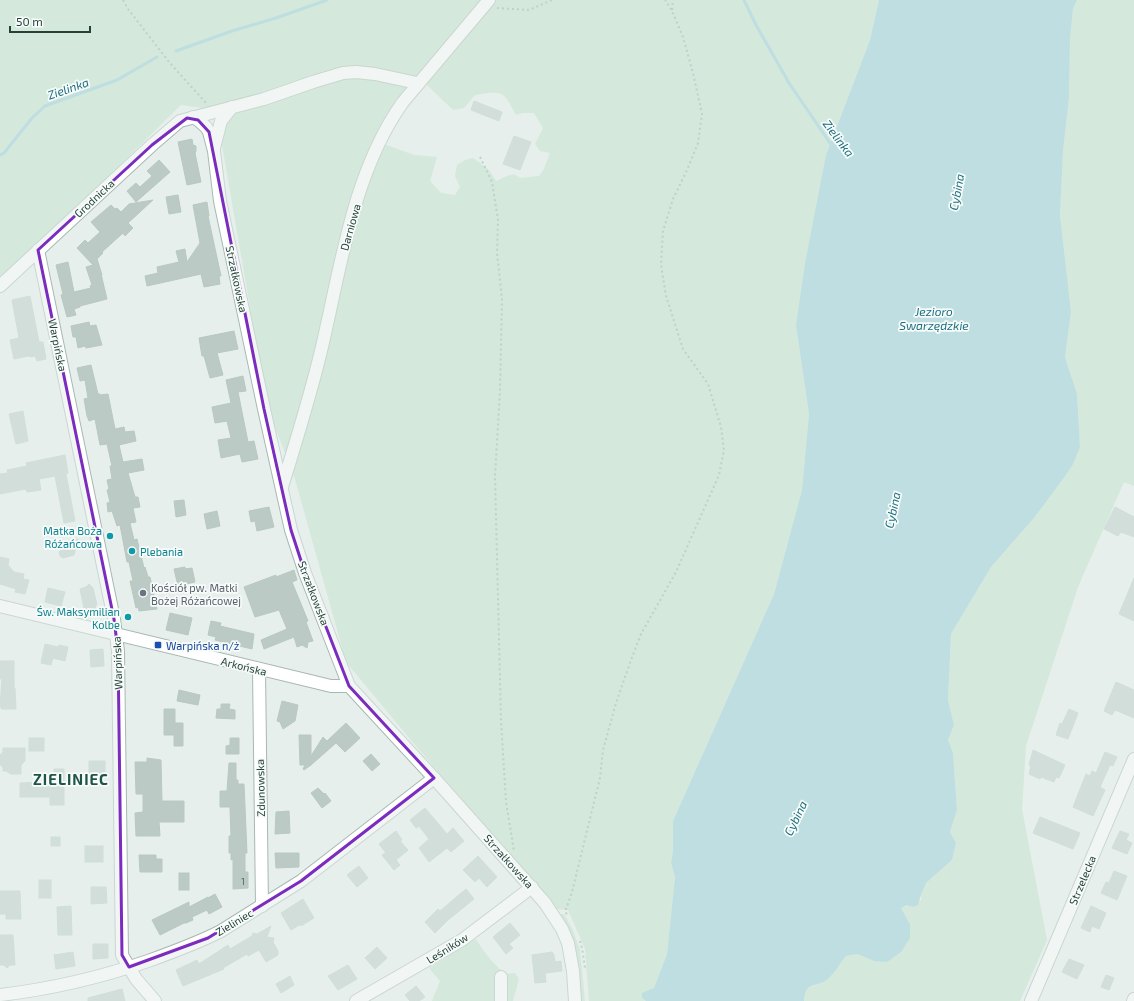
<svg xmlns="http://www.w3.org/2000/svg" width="1134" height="1001" viewBox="0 0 1134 1001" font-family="'Exo 2',sans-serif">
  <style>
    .green { fill: #bfe0c8; fill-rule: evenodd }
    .water { fill: #8ec9d4 }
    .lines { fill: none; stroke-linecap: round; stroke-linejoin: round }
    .stream { stroke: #8ec9d4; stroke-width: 3 }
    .building { fill: #bbcac4; stroke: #b8c9c2 }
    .minor-casing { stroke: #a8b8b2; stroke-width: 14 }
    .path { stroke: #86b3a5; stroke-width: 2; stroke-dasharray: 2 3; stroke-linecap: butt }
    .minor { stroke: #fff; stroke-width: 12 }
    .marked { fill: none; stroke: #7b2cbf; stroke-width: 3; stroke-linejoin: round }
    .culture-dot { fill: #0f9aa8; stroke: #f7fbf9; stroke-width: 1.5 }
    .worship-dot { fill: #6b7280; stroke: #f7fbf9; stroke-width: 1.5 }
    .transit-dot { fill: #1a4fb4; stroke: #f7fbf9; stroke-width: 1.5 }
    .labels { text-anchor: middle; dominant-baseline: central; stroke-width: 3.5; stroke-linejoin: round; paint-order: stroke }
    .number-label { font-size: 9px; fill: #4a645c }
    .street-label { font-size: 11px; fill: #24423a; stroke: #f7fbf9 }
    .culture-label { font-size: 11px; fill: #0d838f; stroke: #f7fbf9; text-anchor: end }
    .worship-label { font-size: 11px; fill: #5b616d; stroke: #f7fbf9; text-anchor: start }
    .transit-label { font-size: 11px; fill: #164399; stroke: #f7fbf9; text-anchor: start }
    .water-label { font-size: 12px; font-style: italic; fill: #1c6f80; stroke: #f7fbf9 }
    .district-label { font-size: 15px; font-weight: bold; letter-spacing: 1px; fill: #1f5548; stroke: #f7fbf9 }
  </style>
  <rect width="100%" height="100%" fill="#e6efeb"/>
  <!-- green -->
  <g class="green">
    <path d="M0 0H879L870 40 826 155 796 325 809 414 802 490 774 594 673 821V851L671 863 675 877 667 954 654 988 642 998 646 1001H589L585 949 568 910 556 909 410 739 346 662 295 479 267 406 216 110 181 105 0 283ZM426 84 453 110 464 108 475 95C503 91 503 90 516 115L523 113H534L543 128 535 144 540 151 550 153 543 171 539 176 520 178 514 174 507 176 496 181 489 170 473 158 465 160 457 165 455 176 460 187 455 195 441 193 430 181 437 157 414 155 384 144 409 102Z"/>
    <path d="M1077 0H1134V486L1124 482 1078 587 1026 746 1022 809 1047 940 1020 1001H799H804C806 981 816 989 828 979 835 973 840 963 846 956L857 954 874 961 910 924 901 908 908 905 913 907 921 900V895L926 883 952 860 956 843 950 832 957 810 953 753 948 740 954 725 948 700 951 634 991 567 1034 518 1063 479 1080 447 1077 394 1065 357 1071 312 1060 215 1063 151 1069 98 1070 39 1073 9Z"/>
    <path d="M559 914H564L572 928 580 950 585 1001H579Z"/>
    <path d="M476 939C484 953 493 963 505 974L515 973 519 979 513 1001H432L440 981 429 968Z"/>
  </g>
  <!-- water -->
  <path class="water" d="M879 0H1077L1073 9 1070 39 1069 98 1063 151 1060 215 1071 312 1065 357 1077 394 1080 447 1073 464 1063 479 1034 518 991 567 951 634 948 700 954 725 948 740 953 753 957 810 950 832 956 843 952 860 926 883 921 895 918 905 913 907 907 905 901 908 910 924V938L901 952 887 962 874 961 857 954 846 956C840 963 835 973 828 979 815 989 806 980 804 1001H646L642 998V993L654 988 667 954 675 877 671 863 673 851V821L774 594 802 490 809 414 796 325 805 264 826 155 870 40Z"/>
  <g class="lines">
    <!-- stream -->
    <g class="stream">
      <path d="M744 0 756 25 789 83 832 146"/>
      <path d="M176 51 232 31 276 18 327 0"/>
      <path d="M0 155 4 153 32 118 45 106 117 80 157 57"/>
    </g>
  </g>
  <!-- building -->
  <g class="building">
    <path d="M474 101 502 112 499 121 471 110Z"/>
    <path d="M514 136 531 142 520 170 503 164Z"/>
    <path d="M192 139 193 145 196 146V151L195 153 201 182 187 185 178 142Z"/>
    <path d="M159 160 170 172 136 202 127 191 136 183 140 187 152 176 147 171Z"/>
    <path d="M178 195 181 212 169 214 166 197Z"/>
    <path d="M153 200 128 223 133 228 125 236 123 233 102 252 103 253 97 259 102 275 101 274 107 299 80 306V307L74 309 76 315 67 317 61 295 63 294 56 265 68 262 74 292 91 288 90 286 92 285 86 267 93 265 77 248 85 240 88 243 100 232 91 222 111 205 115 209 117 208 121 212 129 204Z"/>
    <path d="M207 202 209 216H208L221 276H219L220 284 204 287 201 274 147 286 145 276 158 273 157 267 179 262 176 251 185 249 187 262 200 243 193 205Z"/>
    <path d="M30 296 39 342H43L46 359 37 361 35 356 31 357 28 356 14 359 10 340 19 338 12 300Z"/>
    <path d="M89 322 90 326 96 325 102 345 86 348 85 346 78 348 76 337H73L71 326Z"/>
    <path d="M234 331 238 349 217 353 223 375 210 378 204 356H202L199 338Z"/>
    <path d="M91 365 98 394H100V395L108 394 115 429 124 427 125 432 134 431 136 441 119 445 123 462 142 459 144 470 128 473 135 497H138L140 507 133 508 136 522 130 523 134 540 137 539 144 568 145 567 148 577H150L157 609 139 611 138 607 136 608 130 581H133L129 562H127L120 525 117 526 112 511 108 512 107 503 110 502 107 490 109 489 107 480 112 479 110 466H112L107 444 100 445 95 419 89 421 87 416 84 399 88 398 85 380 80 381 77 368Z"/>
    <path d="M243 376 246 391 238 392 248 442 254 441 258 459 242 462 240 454 221 458 218 440 231 438 227 421 215 423 212 407 231 403 226 380Z"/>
    <path d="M23 411 28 441 16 444 9 414Z"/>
    <path d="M65 455 68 473 66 474 75 521 64 523 55 476 39 479 41 490 27 492 26 489 0 494V474L8 473 7 470 27 466 26 463Z"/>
    <path d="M184 500 186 515 176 517 174 501Z"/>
    <path d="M269 507 274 527 257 531 255 521 251 522 249 511Z"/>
    <path d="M1115 507 1134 517V537L1121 532 1118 536 1104 529Z"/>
    <path d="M217 511 220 526 207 529 204 514Z"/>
    <path d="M78 539 74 555 63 558 60 556 59 552 61 550 60 543Z"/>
    <path d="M0 557 9 559 8 565 14 572 24 574 23 579 29 580 25 594 15 592 16 589 0 584Z"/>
    <path d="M185 567V569L192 568 195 582 178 586 174 569Z"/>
    <path d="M294 570 297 580 292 582 308 621 306 622 313 641 308 642 307 648 302 645 297 647 294 637 264 649 261 640 287 629 279 610 255 617 244 587 276 575V577Z"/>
    <path d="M1134 578V621L1119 614Z"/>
    <path d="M89 584 93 588 97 605H95L96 610 86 612 85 607 84 608 80 589 86 587Z"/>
    <path d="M48 588 65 592 61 606 45 602Z"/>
    <path d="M170 613 192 618 188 635 166 630Z"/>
    <path d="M211 621 221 623 220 626 254 634 252 649 215 640 216 637 208 635Z"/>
    <path d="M45 644 58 647 59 645 68 647 65 661 53 658 51 665 41 663Z"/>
    <path d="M103 649 104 666 91 667 90 650Z"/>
    <path d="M0 661H14V688H15L16 709H1L2 707H0L2 678 0 679Z"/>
    <path d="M1116 682 1134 690V718L1115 710 1112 715 1104 711Z"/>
    <path d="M179 690 200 695 198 705 177 701Z"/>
    <path d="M282 701 298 705 295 721 283 729 280 722 277 721Z"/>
    <path d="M221 704H230L229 709 235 710V719L216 718 217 709H221Z"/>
    <path d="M164 709H175V723H183V746H174V735H164Z"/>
    <path d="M1069 709 1078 713 1068 739 1056 735 1060 723 1062 724Z"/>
    <path d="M346 723 360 738 345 752 336 743 311 765 304 770 303 769 305 765H300L299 735H311V756L323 737 327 741Z"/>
    <rect x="29" y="738" width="15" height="13"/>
    <path d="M230 738H239V754H226V746L230 745Z"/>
    <path d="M3 748H25V761L21 765V774H11L6 771H3V768L0 764V755L3 752Z"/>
    <path d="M1033 750 1065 765 1059 778 1056 777 1054 782 1041 777 1040 779 1029 774 1031 766 1029 765Z"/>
    <path d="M1105 752 1117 757 1113 766 1110 765 1100 787 1105 790 1093 816 1073 807 1086 774 1090 776 1092 771 1096 773Z"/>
    <path d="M371 754 380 764 372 771 363 761Z"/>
    <path d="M147 758 161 760 162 801H184V822H159L160 836H136L135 813 143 812V794H136L135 762H147Z"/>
    <rect x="89" y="761" width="16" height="14"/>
    <path d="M229 763H236V780H238V784H244L247 853H245V872H248V888L233 889V859L231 860V853H229V836H231L230 809V807H220V791H227Z"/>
    <path d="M54 769H64V805H50V797H20V783L54 782Z"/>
    <path d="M318 788 324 794 325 793 331 801 322 808 311 793Z"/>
    <path d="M425 808 447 834 453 828 464 841 451 852 447 848 429 862 419 848 429 839 419 826 416 828 410 820Z"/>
    <path d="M289 811 290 833 275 834 276 812Z"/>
    <path d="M1040 817 1080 833 1073 849 1033 833Z"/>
    <path d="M396 831 402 840 400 841 408 850 396 860 400 865 394 870 382 855 386 853 379 844Z"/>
    <path d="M1120 831 1129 834 1126 840 1132 843 1127 854 1112 848Z"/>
    <rect x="51" y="837" width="9" height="9"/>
    <rect x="85" y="846" width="18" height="16"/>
    <path d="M275 853H299V867L276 868Z"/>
    <path d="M139 855H156V859H162V872H140Z"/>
    <path d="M478 856 497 877 487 887 479 878 475 882 463 870Z"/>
    <path d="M359 866 368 878 357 887 347 875Z"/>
    <path d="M1114 871 1127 876 1117 900 1101 893 1106 882 1109 883Z"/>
    <rect x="179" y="873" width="10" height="17"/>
    <rect x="39" y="880" width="12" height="18"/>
    <path d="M91 887H106L107 903 91 904Z"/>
    <path d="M466 889 474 899 448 920 435 933 425 922 438 909 440 911Z"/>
    <path d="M0 891H20L21 919H6V914H0Z"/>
    <path d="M215 894 222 907 209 914 207 910 192 917 193 920 186 923H184L160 935 152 920 189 902V907L208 897V898Z"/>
    <path d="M303 899 314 918 301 926V924L291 930 281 913Z"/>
    <path d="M71 906 72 935H58L57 907Z"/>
    <path d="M1091 906 1106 913 1099 929 1092 926 1090 932 1081 928Z"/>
    <path d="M510 923 520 935 509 944 513 948 506 954 493 937Z"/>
    <path d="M271 926 267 937 274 938 273 942 278 951V955L266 962 259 950 248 956 247 954 223 968 224 969 183 986 176 970 197 960 199 964 228 945 230 949 252 936 253 933 257 934Z"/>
    <path d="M0 935H13L15 965H10L7 968 4 965H0Z"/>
    <path d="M93 944H108V958L93 959Z"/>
    <path d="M377 947 387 958 375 969 365 958Z"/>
    <path d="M73 952 75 966 56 969 54 955Z"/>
    <path d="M552 952 554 955 555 962 561 961 562 971 545 973 546 982 535 983 532 955Z"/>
    <path d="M1069 959 1084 965 1077 979 1062 972Z"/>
    <path d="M348 965 357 979 338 990 328 976Z"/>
    <path d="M1106 975 1114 978 1109 990 1101 987Z"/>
    <path d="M290 976 294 985 281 993 276 984Z"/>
    <path d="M416 986 425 997 419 1001H410L405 995Z"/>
    <path d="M122 989 125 1001H88V998Z"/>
  </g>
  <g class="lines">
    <!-- minor casing -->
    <g class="minor-casing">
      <g id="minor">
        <path d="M193 117 198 120 206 127 209 132 214 151 220 201 264 409 291 530 305 573 349 686 434 778 545 903 562 929 568 943 573 971 575 1001"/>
        <path d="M214 148 221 121 232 107"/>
        <path d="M38 250 114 619 118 651 122 955 136 979 155 1001"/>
        <path d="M0 286 152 145 180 121 264 99 313 82 343 73 356 72 375 74 417 83"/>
        <path d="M282 487C297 438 313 388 324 338 342 259 355 169 403 102L489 0"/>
        <path d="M0 606 331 686H349"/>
        <path d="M259 669 262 906"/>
        <path d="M0 995C51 989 99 978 148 961 173 952 198 943 221 931L301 881 434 778"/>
        <path d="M356 1001 462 940 532 887"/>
        <path d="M501 1001V977"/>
        <path d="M1031 1001 1134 759"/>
        <path d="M1133 1001 1134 999"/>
      </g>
    </g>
    <!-- path -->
    <g class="path">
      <path d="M123 0 128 9 169 62 206 103"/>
      <path d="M497 8 529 10 552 0"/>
      <path d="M672 10 673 0"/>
      <path d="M480 157 492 182 498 220 497 253 502 299 500 391 495 476 501 721 506 802 514 851"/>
      <path d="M567 914 565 912 572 892 600 778 603 750 616 703 631 660 641 634 676 572 719 475 724 450 721 427 708 384 683 349 666 296 661 265 663 231 673 199 687 170 698 143 702 114 693 73 683 37 672 11 665 0"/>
      <path d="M580 941 582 948 585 968"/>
    </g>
    <!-- minor -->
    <use href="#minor" class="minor"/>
  </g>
  <!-- marked area -->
  <path d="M0 0H1134V1001H0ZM187 118 198 120 209 132 264 409 291 530 305 573 349 686 434 778 301 881 208 938 129 967 122 955 118 651 114 619 38 250 152 145Z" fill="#e6efeb" fill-opacity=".55" fill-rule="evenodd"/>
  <path class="marked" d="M187 118 198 120 209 132 264 409 291 530 305 573 349 686 434 778 301 881 208 938 129 967 122 955 118 651 114 619 38 250 152 145Z"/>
  <!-- markers -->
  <g class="culture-dot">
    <circle cx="110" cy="536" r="4"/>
    <circle cx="132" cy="551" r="4"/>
    <circle cx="128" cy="617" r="4"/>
  </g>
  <circle class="worship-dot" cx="143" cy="593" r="4"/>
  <rect class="transit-dot" x="154" y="641" width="8" height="8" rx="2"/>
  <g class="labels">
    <!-- number labels -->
    <g class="number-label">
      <text x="243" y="881">1</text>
    </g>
    <!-- street labels -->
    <g class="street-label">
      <text transform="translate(94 198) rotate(-43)">Grodnicka</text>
      <text transform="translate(350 227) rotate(-74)">Darniowa</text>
      <text transform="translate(237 279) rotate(78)">Strzałkowska</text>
      <text transform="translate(58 345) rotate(78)">Warpińska</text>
      <text transform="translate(314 593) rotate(69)">Strzałkowska</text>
      <text transform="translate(117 663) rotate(-92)">Warpińska</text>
      <text transform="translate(244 666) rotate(14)">Arkońska</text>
      <text transform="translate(260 788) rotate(-91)">Zdunowska</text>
      <text transform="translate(509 861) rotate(48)">Strzałkowska</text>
      <text transform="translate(1082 880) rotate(-67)">Strzelecka</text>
      <text transform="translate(234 922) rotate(-31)">Zieliniec</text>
      <text transform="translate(447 948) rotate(-32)">Leśników</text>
    </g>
    <!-- culture labels -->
    <g class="culture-label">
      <text x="102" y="530">Matka Boża<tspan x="102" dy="13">Różańcowa</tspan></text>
      <text x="140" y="551" text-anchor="start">Plebania</text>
      <text x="120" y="611">Św. Maksymilian<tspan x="120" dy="13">Kolbe</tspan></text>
    </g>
    <!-- worship labels -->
    <g class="worship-label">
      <text x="151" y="587">Kościół pw. Matki<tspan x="151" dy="13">Bożej Różańcowej</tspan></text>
    </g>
    <!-- transit labels -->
    <g class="transit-label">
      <text x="166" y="645">Warpińska n/ż</text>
    </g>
    <!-- water labels -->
    <g class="water-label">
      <text transform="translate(68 88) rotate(-19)">Zielinka</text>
      <text transform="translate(839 138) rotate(53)">Zielinka</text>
      <text transform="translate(956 192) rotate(-79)">Cybina</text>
      <text x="934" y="311">Jezioro<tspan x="934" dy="14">Swarzędzkie</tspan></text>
      <text transform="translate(892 510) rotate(-78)">Cybina</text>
      <text transform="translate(795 818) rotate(-64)">Cybina</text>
    </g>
    <!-- district labels -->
    <g class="district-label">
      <text x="71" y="779">ZIELINIEC</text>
    </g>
  </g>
  <!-- scale -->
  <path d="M10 26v6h80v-6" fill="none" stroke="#24423a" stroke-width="2"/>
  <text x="16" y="26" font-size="12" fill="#24423a" stroke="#f7fbf9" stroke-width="3" paint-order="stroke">50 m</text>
</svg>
